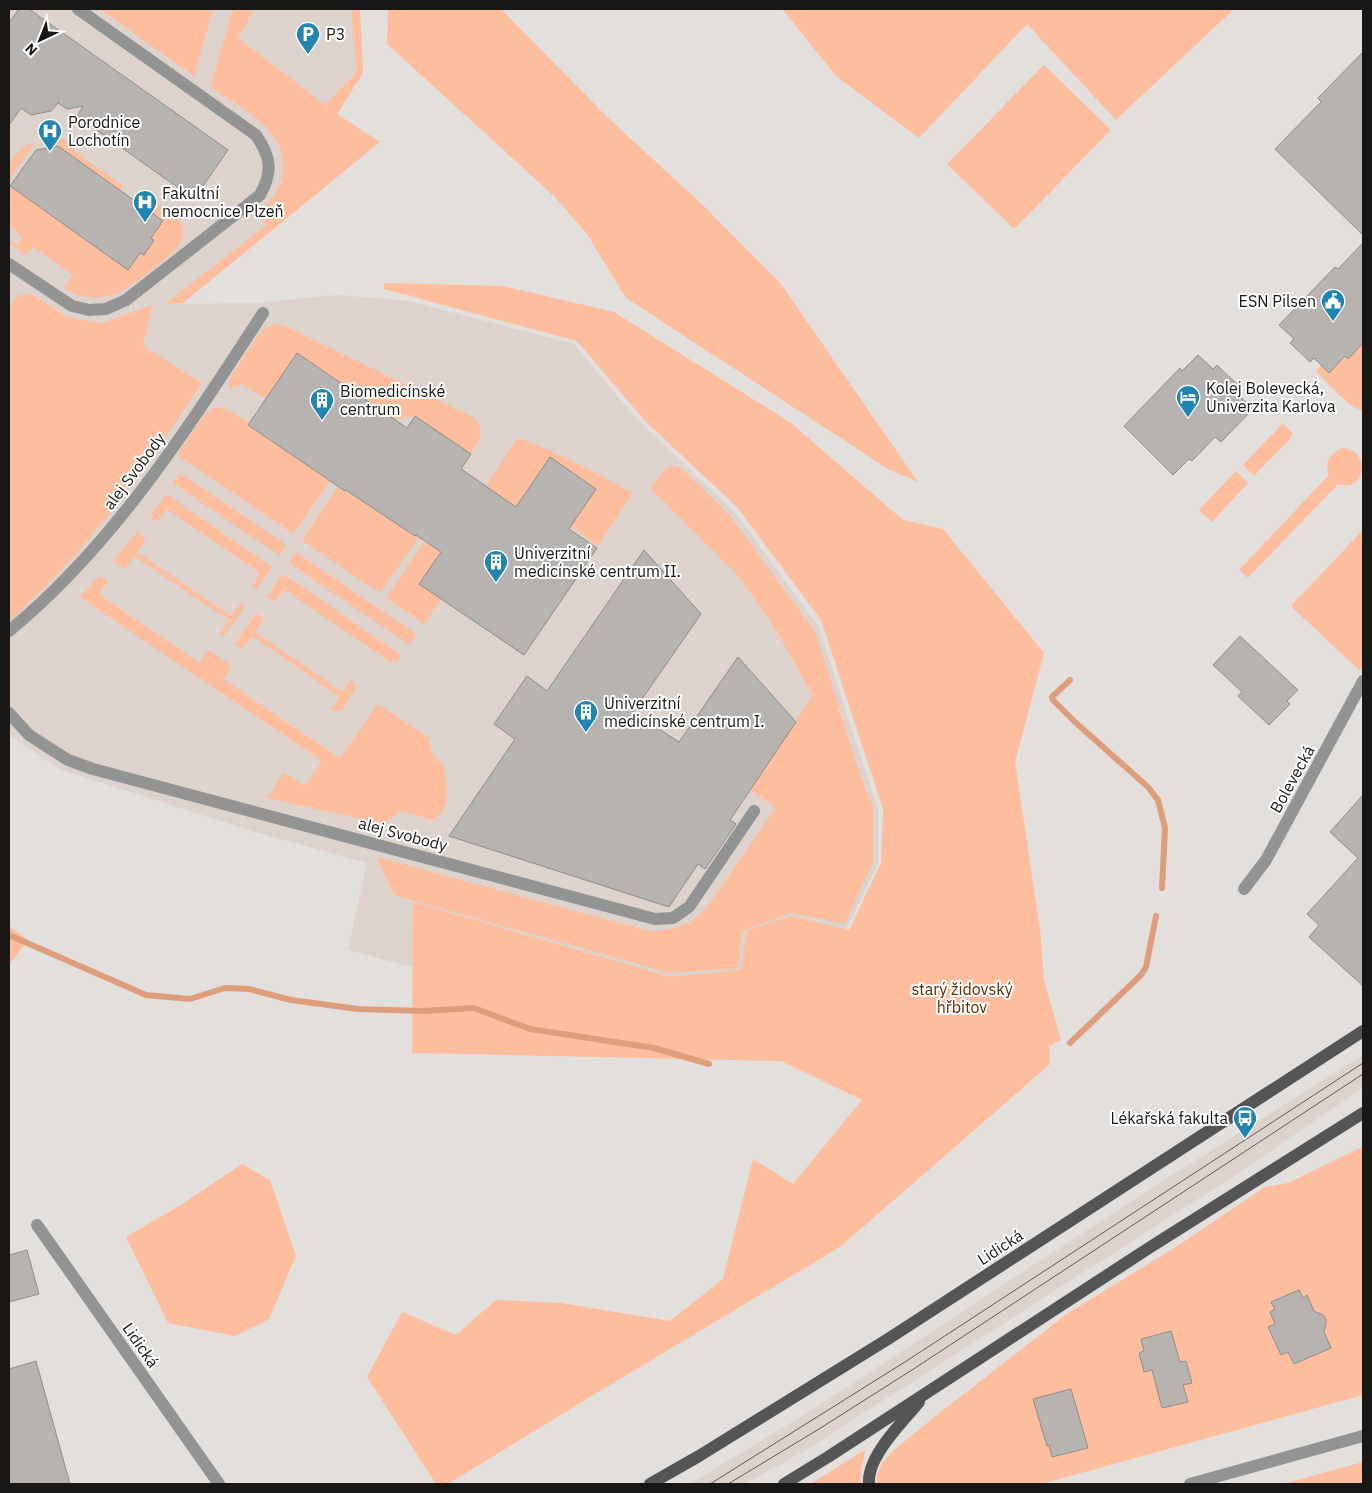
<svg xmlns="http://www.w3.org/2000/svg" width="1372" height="1493" viewBox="0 0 1372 1493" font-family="'IBM Plex Sans',sans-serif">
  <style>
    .built { fill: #ded2cc }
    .green { fill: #febd9c }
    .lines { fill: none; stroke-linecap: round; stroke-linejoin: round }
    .stream { stroke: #df9e7b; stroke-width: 6 }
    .building { fill: #b7b3b1; stroke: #8f8c8a }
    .street { stroke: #929494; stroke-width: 12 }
    .primary { stroke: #535557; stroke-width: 12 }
    .tram { stroke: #5b5957; stroke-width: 1 }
    .labels { text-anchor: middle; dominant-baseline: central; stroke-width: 4; stroke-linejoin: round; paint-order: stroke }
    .poi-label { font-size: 16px; fill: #181716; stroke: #fff; text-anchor: start }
    .street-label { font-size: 16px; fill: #181716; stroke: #fff }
    .park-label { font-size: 16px; fill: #652b01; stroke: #fff }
  </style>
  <rect width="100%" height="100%" fill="#e3dfdd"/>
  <!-- built -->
  <g class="built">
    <path d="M9 9H360L363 73 337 114 380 142 172 304 255 303 337 295 408 301 574 344 631 413 737 515 818 626 878 809V863L847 928 819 960 653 993 404 965 348 950 367 863 255 832 62 770 9 735Z"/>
    <path d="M1363 1055V1088L1237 1174 806 1450 745 1484H690L815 1408 1133 1200Z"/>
  </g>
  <!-- green -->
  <g class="green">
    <path d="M100 9H213L194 76Z"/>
    <path d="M233 9H254L238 38 325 105 357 72 351 9H360L363 73 337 114 380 142 183 303 165 304 267 225 259 214V211C272 201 281 189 283 172 289 131 241 108 212 88L211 84Z"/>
    <path d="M388 9H501L607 117 704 206 781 284 918 482 888 469 626 298 587 234 555 197 387 44Z"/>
    <path d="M782 9H1234L1116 120 1027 24 919 138 837 77Z"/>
    <path d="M1044 65 1111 130 1014 229 947 164Z"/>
    <path d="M55 139C62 138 71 141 76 146L74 151 123 186 120 191 57 146Z"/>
    <path d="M35 142 9 180C9 175 8 167 10 163 14 154 26 144 35 142Z"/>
    <path d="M10 186 128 270 140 253 144 255 154 241 151 238 132 199 135 195 151 206 155 202C164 209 180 217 183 228 184 233 183 239 180 243 173 256 136 283 123 290 117 294 109 296 101 297 89 299 74 295 64 288L73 275 33 247 26 255 9 243V240L17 244 22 238 9 223V188Z"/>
    <path d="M384 283 503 286 614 312 791 423 903 520 943 529 1044 653 1015 762 1040 929 1044 980 1061 1040 1049 1046 1050 1064 840 1247 580 1403 448 1484H436L367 1377 402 1312 456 1335 496 1300 561 1303 670 1321 723 1279 753 1159 793 1184 862 1100 781 1061 412 1053 413 902 670 977 741 970 747 931 791 916 849 930 881 863 883 809 821 620 737 507 645 421 577 341 384 289Z"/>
    <path d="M24 294H32L67 317 103 323 152 305 143 346 202 383C179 416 157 450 133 483 97 532 55 580 9 621V308L17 296Z"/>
    <path d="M275 324 281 325 291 329 473 417C486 431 480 440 470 454L415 416 394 419 266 399 243 384 231 388 229 384 230 378 261 332 265 328Z"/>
    <path d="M1363 343V410C1349 409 1326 381 1316 371L1321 365 1329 373 1345 356 1348 359Z"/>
    <path d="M219 407 228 410 249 423 248 426 330 481 293 534 177 455 204 416C209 411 212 408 219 407Z"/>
    <path d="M1283 423 1293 434 1289 440 1254 476 1243 465Z"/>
    <path d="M518 438C558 453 596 472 633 493L598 546 570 526 550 457 516 507 486 486Z"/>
    <path d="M1343 448C1372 450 1365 494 1338 484L1248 578 1239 570 1329 475C1324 462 1330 453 1343 448Z"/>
    <path d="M667 467H680L730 516 816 633 856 763 873 808V861L845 924 791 913 742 931 738 968 669 973 394 895 377 857 649 931C673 930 688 927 705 910L776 808 750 790 813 695 773 625 737 574 650 488Z"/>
    <path d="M1236 471 1248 483 1212 522 1199 510Z"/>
    <path d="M180 473 286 545 279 555 173 483Z"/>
    <path d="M338 487 345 491 347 488 359 498 414 536 416 535 419 537 380 593 302 540Z"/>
    <path d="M166 494 272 567 256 589 252 587 260 573 167 509 157 522 150 517Z"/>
    <path d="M1363 530V666L1360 671 1291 606Z"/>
    <path d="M137 532 146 538 137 552 231 616 241 603 245 606 224 636 220 634 229 620 134 556 125 569 113 561Z"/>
    <path d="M425 541 441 552 419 583 441 599 424 624 386 598Z"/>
    <path d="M296 552 416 634 409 644 289 563Z"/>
    <path d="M283 574 401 655 397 662 393 659 390 662 284 589 275 602 267 597Z"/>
    <path d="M100 576 108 581 99 594 199 663 209 650 231 666 223 679 340 758 378 704 428 737 433 754 444 767 447 784 446 804 435 821 401 811 383 824 267 798 284 773 305 786 322 761 80 597Z"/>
    <path d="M256 613 263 619 255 632 342 692 352 679 356 686 355 690 345 705 342 709 338 711 331 710 339 696 252 636 242 649 235 644Z"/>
    <path d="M9 926 28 940 9 965Z"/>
    <path d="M1362 1147 1363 1395 1041 1484H877V1476L882 1463 894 1450 933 1418 1068 1313 1179 1245 1265 1187 1288 1183Z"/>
    <path d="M242 1164 270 1180 296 1256 269 1319 235 1336 168 1323 126 1237 184 1203Z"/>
    <path d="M863 1451H865L861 1472 860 1484H812V1483Z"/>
    <path d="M1363 1462V1484H1283Z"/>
  </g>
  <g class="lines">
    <!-- stream -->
    <g class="stream">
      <path d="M1070 680 1052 697 1053 700 1075 722 1148 787 1158 800 1165 828 1162 888"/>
      <path d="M9 935 146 995 190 999 225 988 249 989 291 1000 358 1009 423 1011 474 1008 530 1029 654 1048 709 1064"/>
      <path d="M1070 1043 1141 975 1146 967 1156 916"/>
    </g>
  </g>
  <!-- building -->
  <g class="building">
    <path d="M19 9H29L228 150 194 199 77 116 83 106 67 109 58 103 51 111 31 115 21 108 9 125V23Z"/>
    <path d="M1363 52V235L1275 149 1321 102 1318 98Z"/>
    <path d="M58 146 163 221 151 238 154 240 144 255 140 253 128 270 10 186 36 150Z"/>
    <path d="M1363 243V343L1348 359 1345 356 1329 373 1314 358 1310 362 1290 343 1294 339 1279 325 1335 267 1338 269Z"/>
    <path d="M297 353 407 428 415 416 471 454 461 469 516 507 550 457 596 489 569 529 597 548 524 655 419 584 441 552 416 535 415 536 346 490 345 491 248 425Z"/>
    <path d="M1198 355 1213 369 1217 365 1242 389 1238 394 1253 409 1221 442 1215 437 1192 461 1189 459 1173 475 1124 426 1180 368 1182 371Z"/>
    <path d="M644 550 701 614 633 712 679 742 738 657 796 722 730 820 736 824 705 869 698 864 669 907 449 836 515 739 494 724 527 676 547 691Z"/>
    <path d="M1240 636 1298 690 1287 701 1290 704 1269 725 1238 696 1242 692 1213 665Z"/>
    <path d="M1363 795V986L1309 937 1319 925 1307 914 1358 858 1330 832Z"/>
    <path d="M27 1250 39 1294 9 1302V1255Z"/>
    <path d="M1299 1290 1303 1298 1307 1295 1314 1311 1323 1315 1326 1319V1324L1324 1332 1331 1348 1294 1364 1288 1352 1281 1355 1268 1327 1275 1324 1270 1312 1275 1309 1271 1302Z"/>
    <path d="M1171 1331 1180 1362 1186 1361 1192 1383 1183 1385 1188 1402 1162 1408 1152 1370 1144 1372 1139 1353 1144 1351 1141 1339Z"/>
    <path d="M36 1361 70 1484H9V1369Z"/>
    <path d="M1071 1389 1088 1448 1052 1457 1049 1445 1047 1446 1033 1399Z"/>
  </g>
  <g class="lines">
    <!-- street -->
    <g class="street">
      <path d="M9 264 72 306 89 310 106 309 126 300 260 195C273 172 271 157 256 135L78 9"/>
      <path d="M9 631C115 544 189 426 263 313"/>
      <path d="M9 713 29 735 68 760 93 769 655 919 673 918 689 907 754 811"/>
      <path d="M1244 889 1266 860 1363 681"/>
      <path d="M37 1225 219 1484"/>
      <path d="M1190 1484 1363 1436"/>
    </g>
    <!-- primary -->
    <g class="primary">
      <path d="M650 1484 699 1456 888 1339 1363 1031"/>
      <path d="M784 1484 828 1457 1152 1246 1363 1113"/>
      <path d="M869 1484C867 1456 902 1423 919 1402"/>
    </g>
    <!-- tram -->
    <g class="tram">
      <path d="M710 1484 908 1360 1363 1063"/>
      <path d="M728 1484 819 1429 915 1368 1363 1074"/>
    </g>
  </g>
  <!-- icons -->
  <defs>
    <g id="parking-pin" transform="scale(1.25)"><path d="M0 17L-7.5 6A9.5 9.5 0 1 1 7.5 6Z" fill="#2284af" stroke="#fff"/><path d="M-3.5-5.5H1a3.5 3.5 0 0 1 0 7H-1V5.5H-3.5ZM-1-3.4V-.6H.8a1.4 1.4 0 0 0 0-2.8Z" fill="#fff"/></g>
    <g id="hospital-pin" transform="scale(1.25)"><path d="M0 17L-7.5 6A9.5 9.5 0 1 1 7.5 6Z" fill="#2284af" stroke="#fff"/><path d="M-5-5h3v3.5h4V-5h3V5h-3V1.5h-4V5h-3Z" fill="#fff"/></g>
    <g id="civic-pin" transform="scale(1.25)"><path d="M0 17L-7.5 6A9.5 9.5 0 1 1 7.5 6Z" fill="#2284af" stroke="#fff"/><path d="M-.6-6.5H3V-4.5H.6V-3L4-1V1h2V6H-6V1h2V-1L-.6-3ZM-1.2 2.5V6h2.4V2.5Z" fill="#fff"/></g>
    <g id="hotel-pin" transform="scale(1.25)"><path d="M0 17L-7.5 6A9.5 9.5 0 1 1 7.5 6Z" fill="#2284af" stroke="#fff"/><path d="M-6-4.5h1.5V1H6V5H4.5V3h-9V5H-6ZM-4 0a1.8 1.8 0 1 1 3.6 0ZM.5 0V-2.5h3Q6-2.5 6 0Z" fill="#fff"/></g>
    <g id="building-pin" transform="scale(1.25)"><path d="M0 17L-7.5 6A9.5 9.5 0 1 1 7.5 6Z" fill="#2284af" stroke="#fff"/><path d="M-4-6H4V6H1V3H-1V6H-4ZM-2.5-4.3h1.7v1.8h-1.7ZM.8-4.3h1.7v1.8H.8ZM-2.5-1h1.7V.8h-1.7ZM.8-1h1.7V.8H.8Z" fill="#fff"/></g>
    <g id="bus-pin" transform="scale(1.25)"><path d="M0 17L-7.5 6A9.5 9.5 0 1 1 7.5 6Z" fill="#2284af" stroke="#fff"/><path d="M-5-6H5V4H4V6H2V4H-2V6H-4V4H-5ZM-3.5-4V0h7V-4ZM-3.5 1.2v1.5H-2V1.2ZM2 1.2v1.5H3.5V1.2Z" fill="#fff"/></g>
  </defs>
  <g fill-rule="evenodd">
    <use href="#parking-pin" x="308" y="34"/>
    <use href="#hospital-pin" x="50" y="131"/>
    <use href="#hospital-pin" x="145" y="202"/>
    <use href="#civic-pin" x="1333" y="301"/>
    <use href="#hotel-pin" x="1188" y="397"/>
    <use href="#building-pin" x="322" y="400"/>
    <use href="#building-pin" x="496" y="562"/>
    <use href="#building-pin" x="586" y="712"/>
    <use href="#bus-pin" x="1245" y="1118"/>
  </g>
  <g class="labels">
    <!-- poi labels -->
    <g class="poi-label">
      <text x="326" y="34">P3</text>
      <text x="68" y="122">Porodnice<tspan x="68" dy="18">Lochotín</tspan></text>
      <text x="162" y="193">Fakultní<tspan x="162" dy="18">nemocnice Plzeň</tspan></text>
      <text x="1316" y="301" text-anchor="end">ESN Pilsen</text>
      <text x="1206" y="388">Kolej Bolevecká,<tspan x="1206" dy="18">Univerzita Karlova</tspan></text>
      <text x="340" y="391">Biomedicínské<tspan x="340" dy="18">centrum</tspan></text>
      <text x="514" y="553">Univerzitní<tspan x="514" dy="18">medicínské centrum II.</tspan></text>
      <text x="604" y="703">Univerzitní<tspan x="604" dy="18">medicínské centrum I.</tspan></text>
      <text x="1228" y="1118" text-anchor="end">Lékařská fakulta</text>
    </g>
    <!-- street labels -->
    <g class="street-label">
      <text transform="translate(134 471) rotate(-53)">alej Svobody</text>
      <text transform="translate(1292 779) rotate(-61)">Bolevecká</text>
      <text transform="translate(403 834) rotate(15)">alej Svobody</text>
      <text transform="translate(1000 1247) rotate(-33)">Lidická</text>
      <text transform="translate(141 1345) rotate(55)">Lidická</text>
    </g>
    <!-- park labels -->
    <g class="park-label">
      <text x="962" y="989">starý židovský<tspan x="962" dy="18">hřbitov</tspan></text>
    </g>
  </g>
  <!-- border -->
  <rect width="1372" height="1493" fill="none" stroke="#181716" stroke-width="20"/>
  <!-- north arrow -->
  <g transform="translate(40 40) rotate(223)" stroke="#ffffff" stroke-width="4" paint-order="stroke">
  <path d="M0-4L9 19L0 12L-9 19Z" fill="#181716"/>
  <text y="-8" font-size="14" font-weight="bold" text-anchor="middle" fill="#181716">N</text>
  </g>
</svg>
